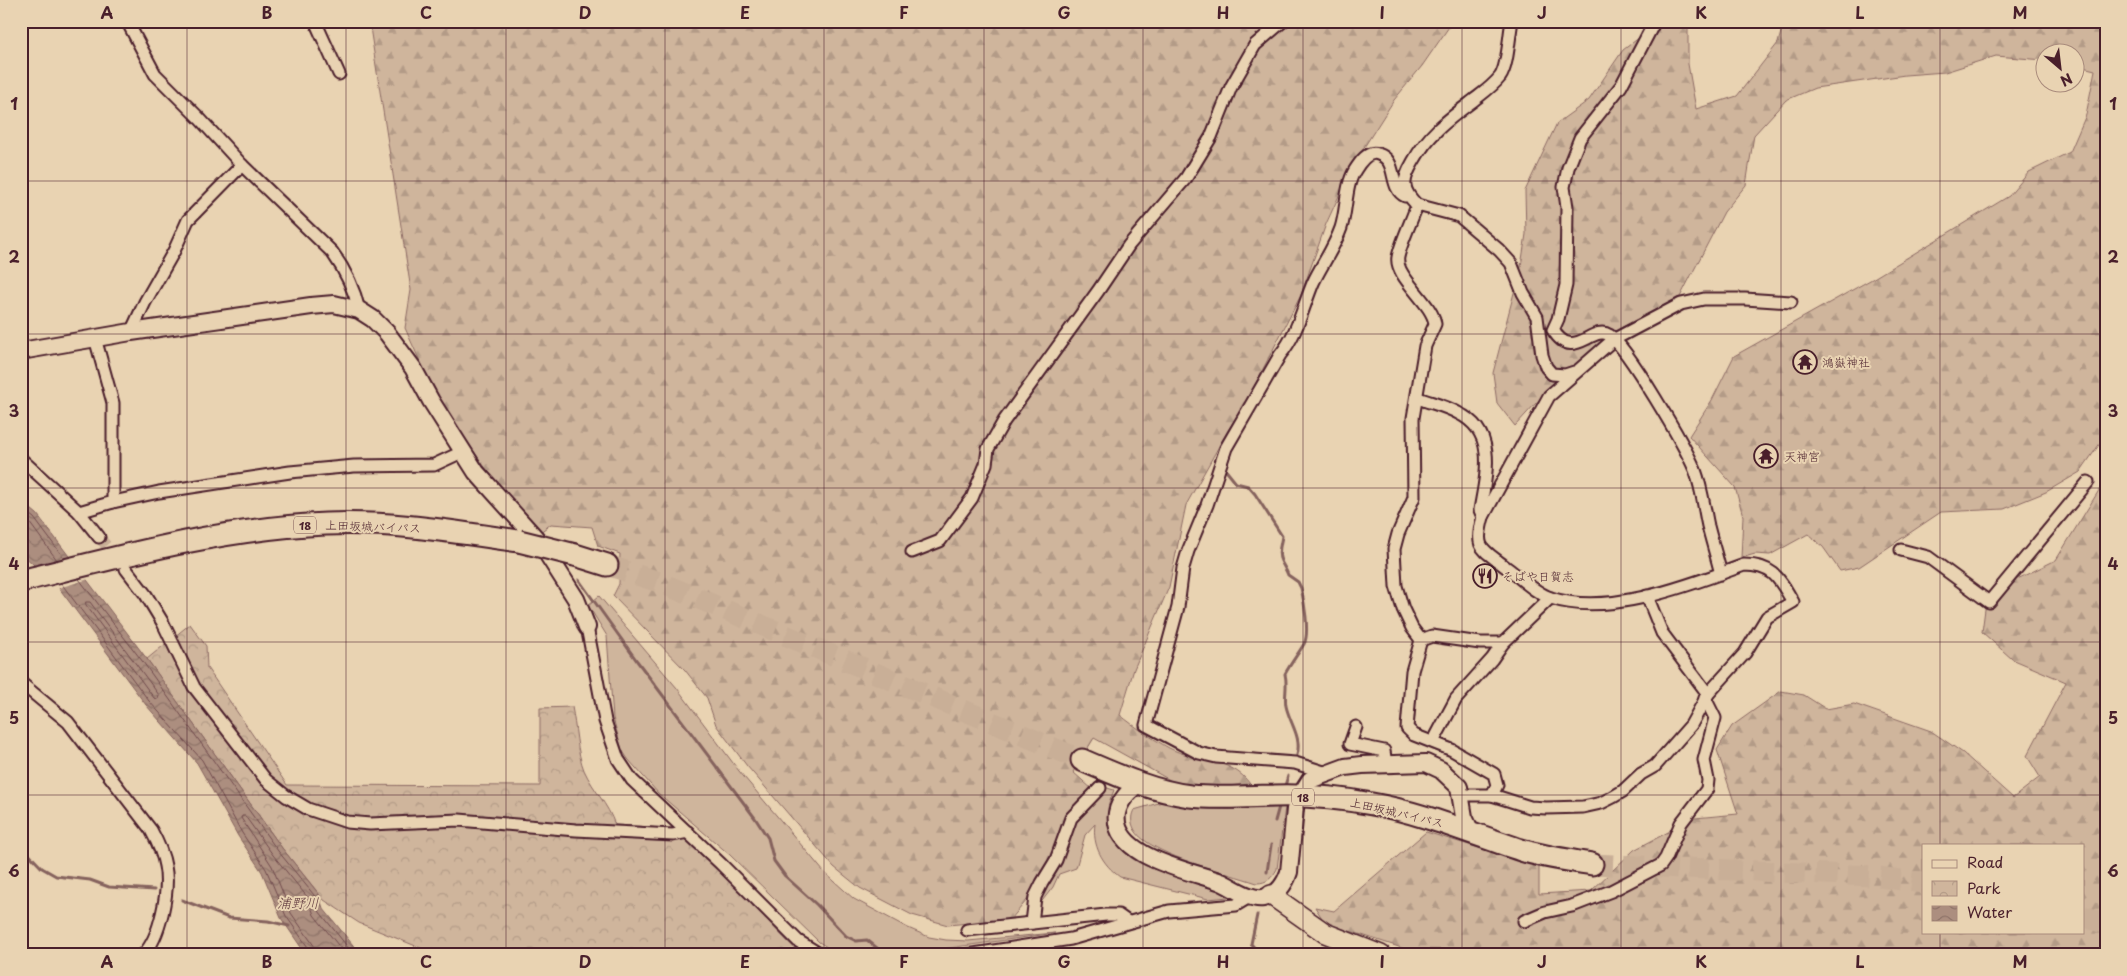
<svg xmlns="http://www.w3.org/2000/svg" width="2127" height="976" viewBox="0 0 2127 976" font-family="'Playpen Sans','Klee One',sans-serif">
  <style>
    .grass { fill: #cfb59c; stroke: #8c6a64 }
    .forest { fill: url(#forest-firs); stroke: #8c6a64; fill-rule: evenodd }
    .park { fill: url(#park-crowns); stroke: #8c6a64 }
    .water { fill: url(#water-waves); stroke: #85625d }
    .pier { fill: #e9d3b2 }
    .lines { fill: none; stroke-linecap: round; stroke-linejoin: round }
    .shore { stroke: #714b4d; stroke-width: 1 }
    .stream { stroke: #85625d; stroke-width: 3 }
    .street-tunnel { stroke: #c9af97; stroke-width: 11; stroke-dasharray: 11 5.5; stroke-linecap: butt }
    .highway-tunnel { stroke: #c9af97; stroke-width: 21; stroke-dasharray: 21 11; stroke-linecap: butt }
    .street-casing { stroke: #4a1f2b; stroke-width: 15 }
    .secondary-casing { stroke: #4a1f2b; stroke-width: 20 }
    .primary-casing { stroke: #4a1f2b; stroke-width: 22 }
    .highway-casing { stroke: #4a1f2b; stroke-width: 25 }
    .street { stroke: #e9d3b2; stroke-width: 11 }
    .secondary { stroke: #e9d3b2; stroke-width: 16 }
    .primary { stroke: #e9d3b2; stroke-width: 19 }
    .highway { stroke: #e9d3b2; stroke-width: 21 }
    .highway-bridge-casing { stroke: #4a1f2b; stroke-width: 25; stroke-linecap: butt }
    .highway-bridge { stroke: #e9d3b2; stroke-width: 21 }
    .grid { fill: none; stroke: #4a1f2b; stroke-width: 1; stroke-opacity: 0.55 }
    .labels { text-anchor: middle; dominant-baseline: central; stroke-width: 4; stroke-linejoin: round; paint-order: stroke }
    .shield { fill: #e9d3b2; stroke: #7a5554; stroke-width: 1 }
    .shield-label { font-size: 11px; font-weight: bold; fill: #4a1f2b }
    .poi-label { font-size: 12px; fill: #4a1f2b; stroke: #e9d3b2; text-anchor: start }
    .street-label { font-size: 12px; fill: #4a1f2b; stroke: #e9d3b2 }
    .water-label { font-size: 14px; font-style: italic; fill: #623b40; stroke: #e9d3b2 }
    .neatline { fill: none; stroke: #4a1f2b; stroke-width: 2 }
    .grid-label { font-size: 16px; text-anchor: middle; font-weight: bold; fill: #4a1f2b }
  </style>
  <defs>
    <pattern id="forest-firs" width="22" height="20" patternUnits="userSpaceOnUse" patternTransform="scale(1.25)"><rect width="22" height="20" fill="#cfb59c"/><path d="M5 1l3.5 6h-7zM16 11l3.5 6h-7z" fill="#b39b87"/></pattern>
    <pattern id="park-crowns" width="20" height="18" patternUnits="userSpaceOnUse" patternTransform="scale(1.25)"><rect width="20" height="18" fill="#cfb59c"/><path d="M2 6a3 3 0 1 1 6 0M12 15a3 3 0 1 1 6 0" fill="none" stroke="#b39b87"/></pattern>
    <pattern id="water-waves" width="16" height="10" patternUnits="userSpaceOnUse" patternTransform="scale(1.25)"><rect width="16" height="10" fill="#ac8e7f"/><path d="M0 5q4-4 8 0t8 0" fill="none" stroke="#8e7368"/></pattern>
  </defs>
  <rect width="100%" height="100%" fill="#e9d3b2"/>
  <filter id="ink" filterUnits="userSpaceOnUse"><feTurbulence type="fractalNoise" baseFrequency=".02" numOctaves="2"/><feDisplacementMap in="SourceGraphic" scale="10" xChannelSelector="R" yChannelSelector="G"/><feConvolveMatrix kernelMatrix="1 2 1 2 8 2 1 2 1" color-interpolation-filters="sRGB"/></filter>
  <g filter="url(#ink)">
    <!-- grass -->
    <g class="grass">
      <path d="M599 596 677 688 739 771 824 872 854 899 908 928 929 937 946 940 968 941 1055 933 900 955H851L833 951 819 942 730 855 658 793 628 759 622 750 613 718 607 636 588 605Z"/>
      <path d="M1104 787 1114 790C1112 796 1109 802 1108 808 1108 814 1109 821 1110 827 1122 873 1176 872 1212 885 1218 888 1224 891 1230 894L1228 897 1208 899 1120 877C1102 864 1092 845 1095 824L1085 835 1076 868 1059 874 1053 887 1039 905 1038 897 1074 820Z"/>
      <path d="M1162 802C1202 812 1245 810 1285 807L1277 869C1272 878 1267 883 1257 883 1224 872 1171 860 1144 840 1134 833 1128 820 1134 810Z"/>
    </g>
    <!-- forest -->
    <g class="forest">
      <path d="M369 21H1453L1422 66 1394 100 1354 163 1326 224 1301 295 1246 402 1228 430 1186 505 1169 587 1134 669 1120 715C1135 727 1153 739 1169 748 1196 762 1231 757 1250 784L1219 787 1177 784 1094 738 1073 772 1093 790 1027 900 1011 919 948 925 912 915 860 888 834 867 747 766 716 725 707 698 685 670 613 596 619 584 620 554 598 546 592 527 551 524 539 533 496 483 436 397 405 328 411 290Z"/>
      <path d="M1661 21H1688V64L1696 109 1737 96 1778 43 1784 21H2106V444L2101 442 2080 472 2046 492 2004 509 1941 512 1859 567 1840 571 1823 547 1808 534 1770 555 1755 554 1741 558 1743 516 1735 487 1689 436 1712 400 1734 356 1872 279 2009 196 2029 172 2070 152 2086 115 2095 70 2075 65 2074 52H2044V60L1996 56 1945 72 1905 75 1815 88 1786 100 1754 135 1746 185 1724 212 1680 297 1619 329 1548 390 1515 426 1497 403 1493 373 1521 266 1526 234 1525 191 1557 123 1589 100 1623 50Z"/>
      <path d="M2106 479V955H1614L1571 951 1405 949 1325 923 1315 907 1334 911 1426 832 1539 866V894L1591 891 1634 850 1695 818 1738 814 1717 750 1732 726 1781 691 1804 695 1826 709 1854 704 1931 731 1963 753 2013 798 2040 777 2027 756 2066 682 2012 659 1982 632 1987 594 2056 560ZM1923 845H2083V932H1923Z"/>
    </g>
    <!-- park -->
    <path class="park" d="M190 624 206 646 207 668 287 785 540 786V708L572 707C576 726 577 753 584 770 593 790 608 804 615 825 631 826 649 826 665 829 705 837 766 927 803 955H438L359 923 324 900 282 848 147 659Z"/>
    <!-- water -->
    <g class="water">
      <path d="M21 501 37 514 147 659 282 848 318 893 323 908 361 955H308L305 953 281 918 262 872 238 836 197 763 146 705 59 588 21 553Z"/>
      <path d="M1334 950 1351 955H1252Z"/>
    </g>
    <!-- pier -->
    <path class="pier" d="M75 560 89 579 55 589 35 570Z"/>
    <g class="lines">
      <!-- shore -->
      <g class="shore">
        <path d="M21 508 34 518 64 558"/>
        <path d="M21 516 29 522 57 560"/>
        <path d="M79 579 143 662 278 851 314 895 319 911 354 955"/>
        <path d="M61 583 149 701 202 760 242 833 266 869 286 916 310 950 311 955"/>
        <path d="M86 602H90L159 695 158 699 154 698 86 605Z"/>
        <path d="M317 955 315 947 291 913 272 866 241 818 242 816H245L273 855 308 898 314 915 346 955"/>
      </g>
      <!-- stream -->
      <g class="stream">
        <path d="M1224 468 1236 483 1248 486 1255 494 1282 536C1281 544 1277 553 1281 561 1283 566 1286 569 1288 575L1298 582 1301 588C1304 601 1310 633 1304 644 1298 654 1291 663 1285 674 1288 686 1284 696 1286 706 1290 724 1302 737 1297 755"/>
        <path d="M579 580 637 661 755 818 768 838 774 861 785 876 817 905 846 936 856 941 867 940 882 952"/>
        <path d="M1284 789 1288 776"/>
        <path d="M1275 821 1280 803"/>
        <path d="M21 846 42 868 56 876 90 880 109 887 154 890"/>
        <path d="M1267 872 1271 845"/>
        <path d="M182 900 229 918 268 921 289 926"/>
        <path d="M1257 915 1251 944 1261 955"/>
      </g>
      <!-- street-tunnel -->
      <path class="street-tunnel" d="M99 537 118 559"/>
      <!-- highway-tunnel -->
      <g class="highway-tunnel">
        <path d="M607 565 659 582 1082 760"/>
        <path d="M1592 864 1872 876 1923 883"/>
        <path d="M2083 916 2106 924"/>
      </g>
      <!-- street casing -->
      <g class="street-casing">
        <g id="street">
          <path d="M127 21 155 74 200 119 242 165 332 252C345 270 354 288 359 310"/>
          <path d="M315 21 339 74"/>
          <path d="M1655 21 1621 86 1580 138 1568 168 1564 187 1567 207 1566 285 1558 319 1553 330C1573 363 1592 324 1609 335 1627 346 1686 448 1695 470 1702 488 1704 508 1708 526 1712 542 1717 558 1721 574"/>
          <path d="M1417 205 1459 216 1499 250 1511 263 1523 293 1537 317 1542 355 1546 367 1552 374 1565 375 1574 372"/>
          <path d="M131 332 145 302 174 251 188 220 242 165"/>
          <path d="M95 338 113 403V502"/>
          <path d="M1418 398C1431 403 1446 406 1458 413 1498 432 1486 475 1480 510L1483 517"/>
          <path d="M21 459 79 512 99 537"/>
          <path d="M79 512 113 502 159 492 290 472 354 466 434 465 462 452"/>
          <path d="M1901 550 1928 557 1989 602 2088 482"/>
          <path d="M912 552 940 541 972 498 986 464 988 449 1004 421 1098 291 1129 245 1186 178 1211 137 1231 87 1255 45 1283 21"/>
          <path d="M126 569 146 595 163 623 194 687 266 780 286 796 308 809 347 822 370 824 459 820 576 830 673 835 688 832"/>
          <path d="M1647 596 1662 633 1708 694"/>
          <path d="M587 627 605 721 618 759 632 780 721 864 798 941 821 955"/>
          <path d="M1421 640 1432 636 1480 643H1503"/>
          <path d="M21 683 68 722 151 830C157 841 163 853 165 866 170 890 160 938 143 955"/>
          <path d="M1356 727 1350 744 1384 751 1386 764"/>
          <path d="M1433 742 1456 699 1492 659 1503 643 1550 598"/>
          <path d="M1327 773 1295 763 1216 757 1199 753 1146 725 1178 607 1183 568 1188 551 1207 505 1226 448 1280 355C1297 335 1303 307 1313 283 1322 264 1334 248 1341 228 1347 210 1345 186 1355 170 1360 162 1368 150 1378 154 1399 160 1388 188 1405 196"/>
          <path d="M1461 795H1492L1530 807 1546 808 1583 807 1601 803 1613 797 1623 791 1641 774 1655 766 1691 725 1708 694 1745 653 1767 617 1793 602C1779 578 1773 565 1744 565 1690 585 1607 617 1551 598 1535 593 1521 578 1507 568 1482 548 1474 550 1483 517L1549 396 1613 340 1681 304 1704 299H1745L1791 302"/>
          <path d="M1492 795 1497 785 1494 774 1452 750 1414 735 1407 728 1412 671 1421 640 1412 628 1403 609 1396 586 1394 549 1398 534 1414 497 1413 418 1425 346 1435 324C1433 303 1394 277 1398 257 1401 242 1412 220 1417 205 1401 189 1402 181 1413 162 1429 133 1449 119 1474 100 1483 93 1493 86 1500 77 1508 66 1509 35 1512 21"/>
          <path d="M1524 921 1545 912 1572 906 1611 891 1661 865 1666 858 1681 823 1707 789 1708 780 1704 760 1715 718 1705 698"/>
          <path d="M1032 923 1035 897 1042 883 1056 860 1071 818 1100 788"/>
          <path d="M967 930 1106 915H1118L1128 922"/>
          <path d="M967 955 1071 939 1169 911 1236 905 1251 896"/>
        </g>
      </g>
      <!-- secondary casing -->
      <g class="secondary-casing">
        <g id="secondary">
          <path d="M21 351 131 332 311 306 334 304 359 310 373 319 387 333 413 368 431 401 476 472 541 544 576 599 587 627"/>
          <path d="M1140 784C1129 789 1119 802 1117 813 1110 857 1192 871 1221 882 1233 887 1249 900 1263 898 1277 896 1285 884 1289 872L1295 809"/>
          <path d="M1303 791 1310 780 1345 767 1362 765 1426 763 1441 770 1459 787 1464 817 1471 832"/>
        </g>
      </g>
      <!-- primary casing -->
      <g class="primary-casing">
        <path id="primary" d="M1271 895 1325 933 1381 955"/>
      </g>
      <!-- highway casing -->
      <g class="highway-casing">
        <g id="highway">
          <path d="M575 555 607 565"/>
          <path d="M21 581C121 556 223 528 326 524 391 521 455 532 519 541"/>
          <path d="M1082 760C1117 775 1152 791 1190 796 1218 799 1246 796 1274 796 1307 795 1340 798 1372 804 1424 813 1472 834 1521 850 1544 857 1568 860 1592 864"/>
        </g>
      </g>
      <!-- street -->
      <use href="#street" class="street"/>
      <!-- secondary -->
      <use href="#secondary" class="secondary"/>
      <!-- primary -->
      <use href="#primary" class="primary"/>
      <!-- highway -->
      <use href="#highway" class="highway"/>
      <!-- highway-bridge casing -->
      <g class="highway-bridge-casing">
        <path id="highway-bridge" d="M519 541 575 555"/>
      </g>
      <!-- highway-bridge -->
      <use href="#highway-bridge" class="highway-bridge"/>
    </g>
  </g>
  <!-- grid -->
  <path class="grid" d="M187 21V955M346 21V955M506 21V955M665 21V955M824 21V955M984 21V955M1143 21V955M1303 21V955M1462 21V955M1621 21V955M1781 21V955M1940 21V845M21 181H2106M21 334H2106M21 488H2106M21 642H2106M21 795H2106M1940 932V955"/>
  <!-- icons -->
  <defs>
    <g id="temple-ring" transform="scale(1.25)"><circle r="9.5" fill="#e9d3b2" stroke="#4a1f2b" stroke-width="1.5"/><path d="M0-6L5-2H3V0L6.5 2.5H4V6H1.5V3h-3V6H-4V2.5H-6.5L-3 0V-2H-5Z" fill="#4a1f2b"/></g>
    <g id="restaurant-ring" transform="scale(1.25)"><circle r="9.5" fill="#e9d3b2" stroke="#4a1f2b" stroke-width="1.5"/><path d="M-5-6h1v4h1v-4h1v4h1v-4h1v5L-1.5 .5V6h-2V.5L-5-1ZM5-6V6H3V1.5H1.5Q1.5-4 5-6Z" fill="#4a1f2b"/></g>
  </defs>
  <g fill-rule="evenodd">
    <use href="#temple-ring" x="1805" y="362"/>
    <use href="#temple-ring" x="1766" y="456"/>
    <use href="#restaurant-ring" x="1485" y="576"/>
  </g>
  <g class="labels">
    <!-- shield labels -->
    <g class="shield">
      <rect x="294" y="516.5" width="22" height="17" rx="4"/>
      <rect x="1292" y="788.5" width="22" height="17" rx="4"/>
    </g>
    <g class="shield-label">
      <text x="305" y="525">18</text>
      <text x="1303" y="797">18</text>
    </g>
    <!-- poi labels -->
    <g class="poi-label">
      <text x="1822" y="362">鴻嶽神社</text>
      <text x="1784" y="456">天神宮</text>
      <text x="1502" y="576">そばや日賀志</text>
    </g>
    <!-- street labels -->
    <g class="street-label">
      <text transform="translate(373 526) rotate(2)">上田坂城バイパス</text>
      <text transform="translate(1397 812) rotate(13)">上田坂城バイパス</text>
    </g>
    <!-- water labels -->
    <g class="water-label">
      <text x="298" y="902">浦野川</text>
    </g>
  </g>
  <!-- margin -->
  <rect width="2127" height="976" fill="none" stroke="#e9d3b2" stroke-width="55"/>
  <!-- legend -->
  <rect x="1922" y="844" width="162" height="90" fill="#e9d3b2" stroke="#a98b7c"/>
  <rect x="1932" y="860" width="25" height="8" fill="#e9d3b2" stroke="#a98b7c"/>
  <text x="1967" y="868" font-size="15" fill="#4a1f2b">Road</text>
  <rect x="1932" y="881" width="25" height="15" fill="url(#park-crowns)" stroke="#a98b7c"/>
  <text x="1967" y="894" font-size="15" fill="#4a1f2b">Park</text>
  <rect x="1932" y="906" width="25" height="15" fill="url(#water-waves)" stroke="#a98b7c"/>
  <text x="1967" y="918" font-size="15" fill="#4a1f2b">Water</text>
  <!-- north arrow -->
  <g transform="translate(2060 68) rotate(152)"><circle r="24" fill="#e9d3b2" stroke="#a98b7c"/>
  <path d="M0-4L9 19L0 12L-9 19Z" fill="#4a1f2b"/>
  <text y="-8" font-size="14" font-weight="bold" text-anchor="middle" fill="#4a1f2b">N</text>
  </g>
  <rect x="28" y="28" width="2072" height="920" class="neatline"/>
  <g class="grid-label">
    <text x="107" y="19">A</text>
    <text x="267" y="19">B</text>
    <text x="426" y="19">C</text>
    <text x="585" y="19">D</text>
    <text x="745" y="19">E</text>
    <text x="904" y="19">F</text>
    <text x="1064" y="19">G</text>
    <text x="1223" y="19">H</text>
    <text x="1382" y="19">I</text>
    <text x="1542" y="19">J</text>
    <text x="1701" y="19">K</text>
    <text x="1860" y="19">L</text>
    <text x="2020" y="19">M</text>
    <text x="14" y="110">1</text>
    <text x="2113" y="110">1</text>
    <text x="14" y="263">2</text>
    <text x="2113" y="263">2</text>
    <text x="14" y="417">3</text>
    <text x="2113" y="417">3</text>
    <text x="14" y="570">4</text>
    <text x="2113" y="570">4</text>
    <text x="14" y="724">5</text>
    <text x="2113" y="724">5</text>
    <text x="14" y="877">6</text>
    <text x="2113" y="877">6</text>
    <text x="107" y="968">A</text>
    <text x="267" y="968">B</text>
    <text x="426" y="968">C</text>
    <text x="585" y="968">D</text>
    <text x="745" y="968">E</text>
    <text x="904" y="968">F</text>
    <text x="1064" y="968">G</text>
    <text x="1223" y="968">H</text>
    <text x="1382" y="968">I</text>
    <text x="1542" y="968">J</text>
    <text x="1701" y="968">K</text>
    <text x="1860" y="968">L</text>
    <text x="2020" y="968">M</text>
  </g>
</svg>
